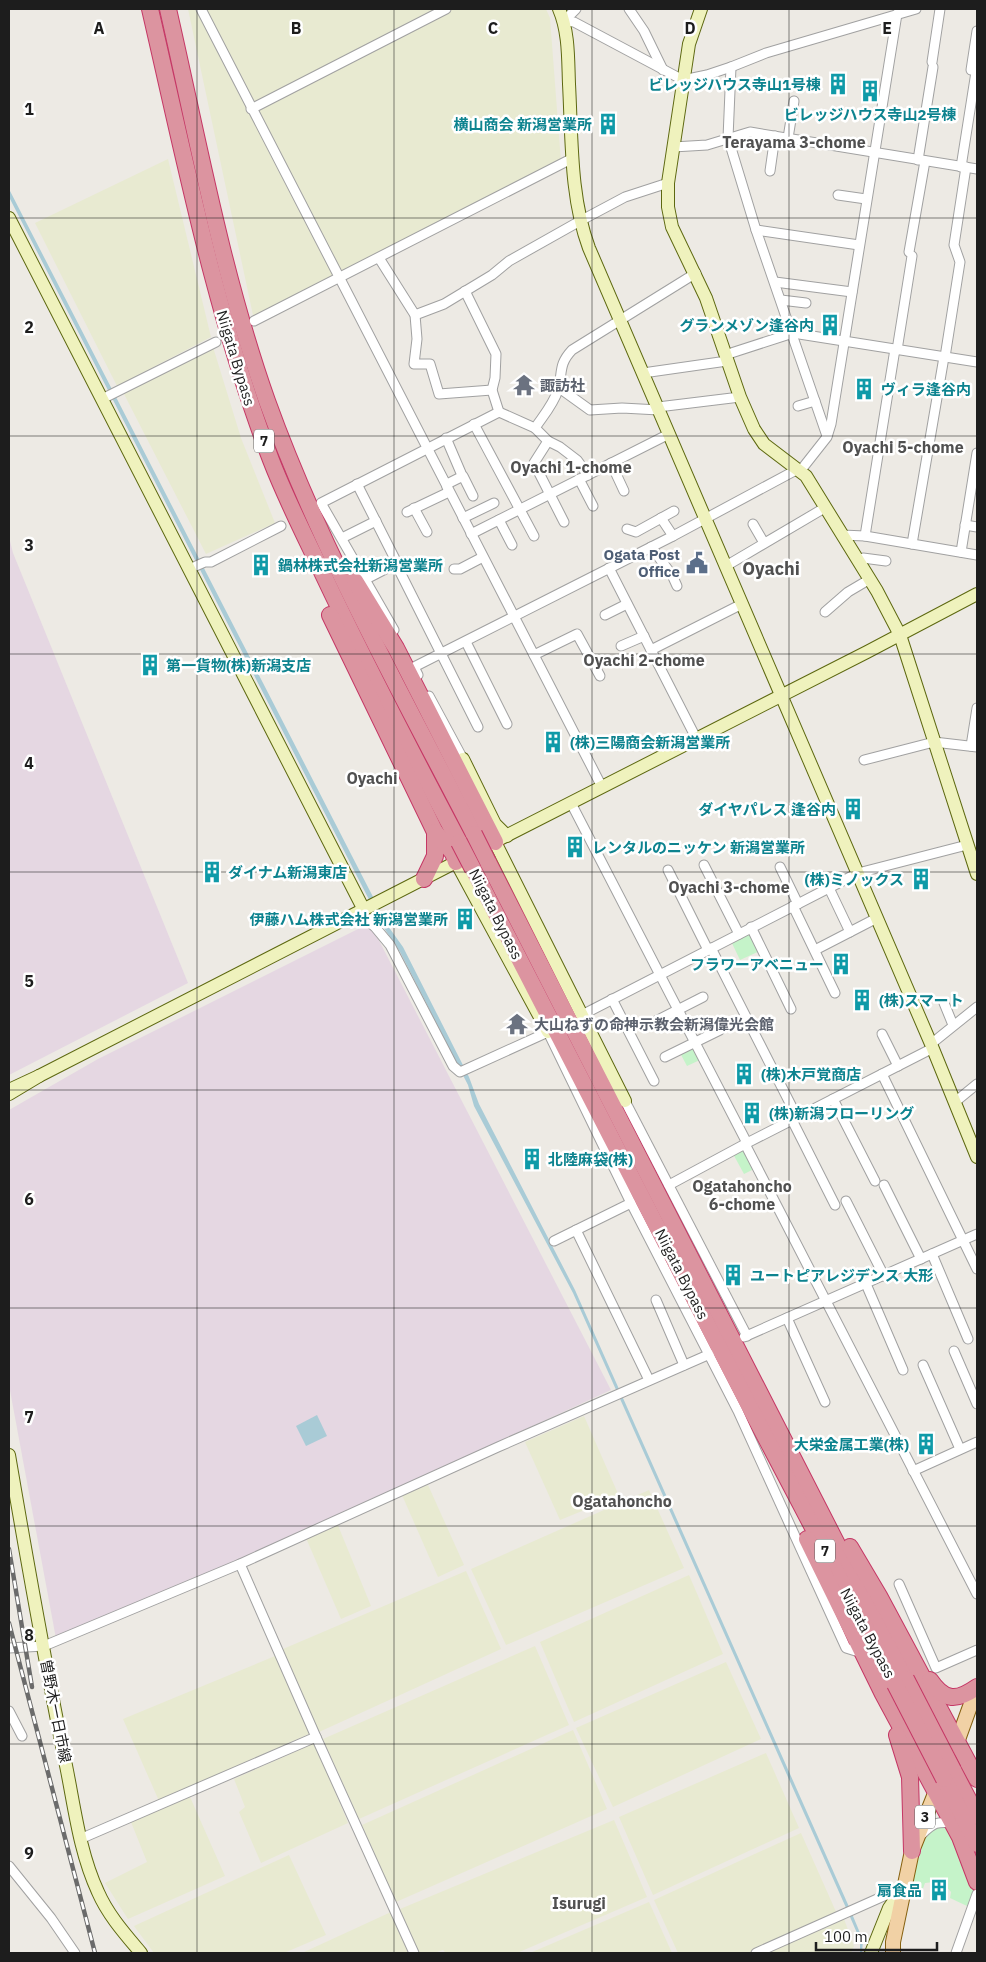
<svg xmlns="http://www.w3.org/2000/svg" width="986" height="1962" viewBox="0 0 986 1962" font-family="'IBM Plex Sans','Noto Sans JP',sans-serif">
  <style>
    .industrial { fill: #e5d7e2 }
    .farmland { fill: #e8ead1 }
    .park { fill: #c5f3c9 }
    .water { fill: #a9cbd6 }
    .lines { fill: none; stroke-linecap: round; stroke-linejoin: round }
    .street-casing { stroke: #a1a1a1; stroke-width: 11 }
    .secondary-casing { stroke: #5d6810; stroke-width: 14 }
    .primary-casing { stroke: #866110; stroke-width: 16 }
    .highway-casing { stroke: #c53765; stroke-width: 18 }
    .street { stroke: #fff; stroke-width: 9 }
    .secondary { stroke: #eff2bd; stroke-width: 12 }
    .primary { stroke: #f1d1a5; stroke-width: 14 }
    .highway { stroke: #dc94a0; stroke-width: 16 }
    .rail-casing { stroke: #6b6b6b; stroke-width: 4.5 }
    .rail { stroke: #fff; stroke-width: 2.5; stroke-dasharray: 8; stroke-linecap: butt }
    .highway-bridge-casing { stroke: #c53765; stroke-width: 18; stroke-linecap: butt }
    .highway-bridge { stroke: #dc94a0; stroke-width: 16 }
    .grid { fill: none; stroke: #1d1d1d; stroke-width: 1; stroke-opacity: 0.55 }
    .labels { text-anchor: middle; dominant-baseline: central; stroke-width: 5; stroke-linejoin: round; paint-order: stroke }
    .shield { fill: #fff; stroke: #616161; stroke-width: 1 }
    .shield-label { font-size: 14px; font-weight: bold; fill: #1d1d1d }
    .culture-label { font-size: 15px; font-weight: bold; fill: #0d838f; stroke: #fff; text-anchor: start }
    .street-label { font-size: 15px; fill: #1d1d1d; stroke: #fff }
    .worship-label { font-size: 15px; font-weight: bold; fill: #5b616d; stroke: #fff; text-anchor: start }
    .service-label { font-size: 15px; font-weight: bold; fill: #4e5e75; stroke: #fff; text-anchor: end }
    .neighbourhood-label { font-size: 16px; font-weight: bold; fill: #505050; stroke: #fff }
    .quarter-label { font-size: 18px; font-weight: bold; fill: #505050; stroke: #fff }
    .grid-label { font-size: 16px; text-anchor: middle; font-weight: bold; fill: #1d1d1d; stroke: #fff; stroke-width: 5; stroke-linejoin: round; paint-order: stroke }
  </style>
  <rect width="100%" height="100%" fill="#edeae4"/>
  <!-- industrial -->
  <g class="industrial">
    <path d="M9 537 13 553 188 983 9 1075Z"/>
    <path d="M370 923 611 1390 57 1644 9 1385V1110L98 1059Z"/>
  </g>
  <!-- farmland -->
  <g class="farmland">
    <path d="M188 9H546L550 18 561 162 254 320Z"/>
    <path d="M168 159 211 337 117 386 35 223Z"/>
    <path d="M213 347 241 438 275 523 206 554 124 394Z"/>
    <path d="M584 1416 619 1496 560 1520 525 1442Z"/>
    <path d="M428 1485 464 1565 438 1577 402 1495Z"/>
    <path d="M649 1490 684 1568 506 1645 471 1569Z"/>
    <path d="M337 1523 371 1606 341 1619 306 1538Z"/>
    <path d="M466 1571 501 1649 319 1732 283 1649Z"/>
    <path d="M689 1575 723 1654 574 1722 540 1642Z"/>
    <path d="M535 1646 569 1725 359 1819 323 1739Z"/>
    <path d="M275 1656 311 1733 159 1801 123 1719Z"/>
    <path d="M726 1662 761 1739 613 1807 576 1728Z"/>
    <path d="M573 1730 607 1809 396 1902 362 1825Z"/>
    <path d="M315 1743 348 1823 261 1863 239 1812 245 1807 234 1779Z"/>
    <path d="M766 1753 799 1828 653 1895 619 1817Z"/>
    <path d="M190 1797 225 1876 128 1919 105 1883 147 1862 131 1822Z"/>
    <path d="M614 1820 647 1897 517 1953H446L443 1950 434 1953H418L400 1909Z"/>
    <path d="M801 1833 837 1914 748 1953H678L654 1900Z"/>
    <path d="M289 1855 326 1935 284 1953H154L134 1926Z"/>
    <path d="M649 1902 672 1953H530Z"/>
    <path d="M391 1912 409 1953H302Z"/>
    <path d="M844 1919 854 1946 851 1953H768Z"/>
  </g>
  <!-- park -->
  <g class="park">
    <path d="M751 928 762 950 740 960 730 939Z"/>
    <path d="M695 1044 702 1059 687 1066 679 1051Z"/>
    <path d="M744 1145 756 1168 744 1174 732 1152Z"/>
    <path d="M941 1826 947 1827 975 1887 967 1906 950 1898 951 1892C943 1882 937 1881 925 1883L921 1894 908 1889 925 1836 930 1830Z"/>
  </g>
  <!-- water -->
  <g class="water">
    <path d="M9 189 370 891 388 926 403 947 469 1077 479 1104 575 1290 850 1909 863 1940 862 1953H860V1940L847 1910 573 1293 474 1106 468 1085 400 952 382 925 9 197Z"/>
    <path d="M317 1415 327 1436 306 1446 296 1426Z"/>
  </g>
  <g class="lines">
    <!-- street casing -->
    <g class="street-casing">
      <g id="street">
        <path d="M201 9 602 787"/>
        <path d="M629 9 644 31 663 70"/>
        <path d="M564 21 574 22 683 80 707 75 731 67 766 53 916 9"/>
        <path d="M564 21 576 9"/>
        <path d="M932 62 940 9"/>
        <path d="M731 67 728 138 756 230 827 436"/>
        <path d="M971 70 977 31"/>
        <path d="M251 109 446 9"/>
        <path d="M788 138 794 101"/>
        <path d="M673 147 707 145 750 132 977 169"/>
        <path d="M918 160 933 67"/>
        <path d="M961 167 976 72"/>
        <path d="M770 171 775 136"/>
        <path d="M838 195 866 199"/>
        <path d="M756 230 859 245"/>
        <path d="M909 252 925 161"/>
        <path d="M379 258 415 315 417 339 414 364H430L439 394 492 390"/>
        <path d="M775 282 852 292"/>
        <path d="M781 300 806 303"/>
        <path d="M415 315 444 304 492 275 509 261 580 221 625 197 668 183"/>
        <path d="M254 321 573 158"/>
        <path d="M897 350 912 256"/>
        <path d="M725 355 793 333 977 362"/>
        <path d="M945 357 960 262 954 245 966 167"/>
        <path d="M643 373 727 361"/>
        <path d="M558 387 590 410 622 408 659 410"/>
        <path d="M102 399 216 342"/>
        <path d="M798 406 815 401"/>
        <path d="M658 407 740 397"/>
        <path d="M499 412 535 428C543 416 553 405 558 390 563 372 558 365 572 350L696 273"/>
        <path d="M474 424 534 536"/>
        <path d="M535 428 548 441 560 447 577 460 588 475"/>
        <path d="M446 438 461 473"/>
        <path d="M548 441 534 463 564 522"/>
        <path d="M611 463 624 491"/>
        <path d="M801 470 827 437 831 424 897 14"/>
        <path d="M579 479 593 506"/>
        <path d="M357 484 397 563 366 579"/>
        <path d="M447 487 449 483 463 476 473 496"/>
        <path d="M414 508 427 532"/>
        <path d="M407 512 449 492"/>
        <path d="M463 518 494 503"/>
        <path d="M661 518 673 536"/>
        <path d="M499 520 512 545"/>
        <path d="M753 524 764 543"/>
        <path d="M965 525 977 527"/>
        <path d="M627 529 636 532 674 511"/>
        <path d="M471 534 669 434"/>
        <path d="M842 535 865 536 977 555"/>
        <path d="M865 536 895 349"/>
        <path d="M342 538 376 521"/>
        <path d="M912 544 944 357"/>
        <path d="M651 547 672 575 677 586"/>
        <path d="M961 552 977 453"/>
        <path d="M858 561 863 558 886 561"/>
        <path d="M726 566 826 507"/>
        <path d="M609 568 696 738"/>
        <path d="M189 569 205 562H211L281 526"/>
        <path d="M454 569H460L483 557"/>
        <path d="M400 572 478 727"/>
        <path d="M825 612 848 592 870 579"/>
        <path d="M605 615 627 604"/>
        <path d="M394 630 321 503 499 412 492 390 495 378 496 354 465 291"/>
        <path d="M466 642 507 724"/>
        <path d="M621 646 644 636"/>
        <path d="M651 650 742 604"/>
        <path d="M534 655 577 634 600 676"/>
        <path d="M418 675 414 667 673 536 798 469"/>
        <path d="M429 696 463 759"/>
        <path d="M971 746 977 708"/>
        <path d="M864 760 934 742 977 747"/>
        <path d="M571 803 747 1143"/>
        <path d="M704 865 739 934"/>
        <path d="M780 867 798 904"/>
        <path d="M668 870 708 950"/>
        <path d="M829 888 850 932"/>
        <path d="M793 906 835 993"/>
        <path d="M359 913 375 927 390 945 453 1066 460 1072 548 1032 631 1203 738 1411 846 1648 862 1653"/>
        <path d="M751 927 791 1009"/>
        <path d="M711 948 797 1117"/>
        <path d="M815 950 877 918"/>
        <path d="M612 999 654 1081"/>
        <path d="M944 1003 953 1025"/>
        <path d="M582 1015 858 873 967 845"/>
        <path d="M652 1023 703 997"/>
        <path d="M882 1034 898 1066"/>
        <path d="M931 1044 977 1007"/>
        <path d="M665 1057 720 1030"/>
        <path d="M882 1074 977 1269"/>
        <path d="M833 1099 875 1181"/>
        <path d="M625 1101 747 1336"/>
        <path d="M955 1102 977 1084"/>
        <path d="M792 1120 835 1205"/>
        <path d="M745 1144 977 1594"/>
        <path d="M669 1185 747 1143 933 1048"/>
        <path d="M884 1185 921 1259"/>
        <path d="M846 1201 884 1276"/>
        <path d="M576 1230 649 1380"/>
        <path d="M554 1241 631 1203"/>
        <path d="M932 1254 968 1339"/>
        <path d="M866 1284 903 1370"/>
        <path d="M656 1300 684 1365"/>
        <path d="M787 1318 825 1402"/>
        <path d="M744 1337 977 1234"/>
        <path d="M954 1351 977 1404"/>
        <path d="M923 1365 960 1449"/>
        <path d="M913 1471 977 1442"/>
        <path d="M240 1564 316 1737 414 1953"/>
        <path d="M899 1584 936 1668 977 1650"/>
        <path d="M9 1648 44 1646 240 1564 498 1447 710 1354"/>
        <path d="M9 1711 22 1736"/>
        <path d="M922 1834C933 1823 937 1821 953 1823"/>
        <path d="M80 1839 316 1737"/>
        <path d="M9 1866 51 1918 75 1953"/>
        <path d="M756 1953 904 1887"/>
        <path d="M956 1953 977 1894"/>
      </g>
    </g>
    <!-- secondary casing -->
    <g class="secondary-casing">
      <g id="secondary">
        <path d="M559 9C569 32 568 59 569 84 572 139 570 197 589 248L931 1044 977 1157"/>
        <path d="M701 9 689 44 668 183V207L672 227 706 298 740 397 754 429 764 444 806 476 877 591 900 635 977 874"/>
        <path d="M9 218 364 910"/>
        <path d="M463 759 495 824 507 836"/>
        <path d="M495 842 625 1101"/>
        <path d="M488 845 867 652 977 594"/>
        <path d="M456 862 548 1032"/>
        <path d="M39 1076 464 858"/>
        <path d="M9 1090 39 1076 9 1094"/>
        <path d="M9 1455C26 1555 44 1656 64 1756 74 1801 78 1849 98 1892 108 1915 125 1934 141 1953"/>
        <path d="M871 1953 889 1908 904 1887"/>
      </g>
    </g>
    <!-- primary casing -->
    <g class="primary-casing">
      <g id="primary">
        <path d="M955 1748 977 1687"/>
        <path d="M893 1953V1942L912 1851 938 1786"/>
      </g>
    </g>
    <!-- highway casing -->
    <g class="highway-casing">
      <g id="highway">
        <path d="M150 9C185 160 215 314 271 460 286 499 305 536 323 574 366 665 412 753 459 842"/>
        <path d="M168 9C198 140 222 274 267 401 321 551 401 692 474 834"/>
        <path d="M355 581 396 648 495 842"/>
        <path d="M330 615 435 832V856L424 879"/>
        <path d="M435 832 453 853 456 862"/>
        <path d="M488 862 906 1679"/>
        <path d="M473 869 755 1417 895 1684"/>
        <path d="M807 1539 883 1694 960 1837 977 1882"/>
        <path d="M850 1547 879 1596 977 1779"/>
        <path d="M930 1680C945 1702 957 1701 977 1687"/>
        <path d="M897 1735 910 1777 912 1851"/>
        <path d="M953 1770 977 1816"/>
        <path d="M944 1779 977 1844"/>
      </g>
    </g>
    <!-- street -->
    <use href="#street" class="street"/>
    <!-- secondary -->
    <use href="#secondary" class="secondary"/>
    <!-- primary -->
    <use href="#primary" class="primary"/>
    <!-- highway -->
    <use href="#highway" class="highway"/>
    <!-- rail casing -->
    <g class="rail-casing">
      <g id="rail">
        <path d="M9 1549 32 1687"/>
        <path d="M9 1623 95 1953"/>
      </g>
    </g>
    <!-- rail -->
    <use href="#rail" class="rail"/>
    <!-- highway-bridge casing -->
    <g class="highway-bridge-casing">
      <g id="highway-bridge">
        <path d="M474 834 488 862"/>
        <path d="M459 842 473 869"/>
        <path d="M906 1679 953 1770"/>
        <path d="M895 1684 944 1779"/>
      </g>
    </g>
    <!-- highway-bridge -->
    <use href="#highway-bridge" class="highway-bridge"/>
  </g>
  <!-- grid -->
  <path class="grid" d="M197 9V1953M394 9V1953M592 9V1953M789 9V1953M9 218H977M9 436H977M9 654H977M9 872H977M9 1090H977M9 1308H977M9 1526H977M9 1744H977"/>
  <!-- icons -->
  <defs>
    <g id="building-bare" transform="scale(1.725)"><path d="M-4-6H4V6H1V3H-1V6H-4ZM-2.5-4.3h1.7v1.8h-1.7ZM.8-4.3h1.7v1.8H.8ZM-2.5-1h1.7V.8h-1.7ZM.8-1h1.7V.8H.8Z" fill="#0f9aa8" stroke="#fff" stroke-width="2.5" paint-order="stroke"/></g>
    <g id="temple-bare" transform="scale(1.725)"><path d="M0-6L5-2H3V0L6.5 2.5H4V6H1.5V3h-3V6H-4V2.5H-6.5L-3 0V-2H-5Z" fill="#6b7280" stroke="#fff" stroke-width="2.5" paint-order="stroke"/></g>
    <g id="civic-bare" transform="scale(1.725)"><path d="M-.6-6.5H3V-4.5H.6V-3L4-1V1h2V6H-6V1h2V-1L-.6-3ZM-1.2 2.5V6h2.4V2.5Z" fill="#5c6f8a" stroke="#fff" stroke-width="2.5" paint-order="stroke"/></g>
  </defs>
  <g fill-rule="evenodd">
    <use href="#building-bare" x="838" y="84"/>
    <use href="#building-bare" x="870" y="91"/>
    <use href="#building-bare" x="608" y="124"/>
    <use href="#building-bare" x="830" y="325"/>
    <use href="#temple-bare" x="524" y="385"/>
    <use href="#building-bare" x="864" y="389"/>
    <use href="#civic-bare" x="697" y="563"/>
    <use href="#building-bare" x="261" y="565"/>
    <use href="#building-bare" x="150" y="665"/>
    <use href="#building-bare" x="553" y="742"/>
    <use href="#building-bare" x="853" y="809"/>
    <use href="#building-bare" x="575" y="847"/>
    <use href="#building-bare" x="212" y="872"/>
    <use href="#building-bare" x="921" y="879"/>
    <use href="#building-bare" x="465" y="919"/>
    <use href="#building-bare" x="841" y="964"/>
    <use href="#building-bare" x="862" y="1000"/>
    <use href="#temple-bare" x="517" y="1024"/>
    <use href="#building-bare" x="744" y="1074"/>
    <use href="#building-bare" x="752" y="1113"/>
    <use href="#building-bare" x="532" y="1159"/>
    <use href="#building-bare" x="733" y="1275"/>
    <use href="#building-bare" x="926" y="1444"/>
    <use href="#building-bare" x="939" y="1890"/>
  </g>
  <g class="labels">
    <!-- shield labels -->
    <g class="shield">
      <rect x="254" y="429.5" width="20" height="23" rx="4"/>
      <rect x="815" y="1539.5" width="20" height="23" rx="4"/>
      <rect x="915" y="1805.5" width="20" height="23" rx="4"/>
    </g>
    <g class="shield-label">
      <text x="264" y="441">7</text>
      <text x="825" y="1551">7</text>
      <text x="925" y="1817">3</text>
    </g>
    <!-- culture labels -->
    <g class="culture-label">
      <text x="821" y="84" text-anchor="end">ビレッジハウス寺山1号棟</text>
      <text x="870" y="114" text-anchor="middle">ビレッジハウス寺山2号棟</text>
      <text x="592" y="124" text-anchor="end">横山商会 新潟営業所</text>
      <text x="814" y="325" text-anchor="end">グランメゾン逢谷内</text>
      <text x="881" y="389">ヴィラ逢谷内</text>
      <text x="278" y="565">鍋林株式会社新潟営業所</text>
      <text x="166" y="665">第一貨物(株)新潟支店</text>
      <text x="570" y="742">(株)三陽商会新潟営業所</text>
      <text x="836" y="809" text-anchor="end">ダイヤパレス 逢谷内</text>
      <text x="592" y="847">レンタルのニッケン 新潟営業所</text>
      <text x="228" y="872">ダイナム新潟東店</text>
      <text x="904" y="879" text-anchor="end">(株)ミノックス</text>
      <text x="448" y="919" text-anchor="end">伊藤ハム株式会社 新潟営業所</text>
      <text x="824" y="964" text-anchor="end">フラワーアベニュー</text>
      <text x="879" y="1000">(株)スマート</text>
      <text x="761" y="1074">(株)木戸覚商店</text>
      <text x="769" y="1113">(株)新潟フローリング</text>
      <text x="548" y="1159">北陸麻袋(株)</text>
      <text x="750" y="1275">ユートピアレジデンス 大形</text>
      <text x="909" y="1444" text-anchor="end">大栄金属工業(株)</text>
      <text x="922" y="1890" text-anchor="end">扇食品</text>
    </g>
    <!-- street labels -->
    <g class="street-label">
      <text transform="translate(236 358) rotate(73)">Niigata Bypass</text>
      <text transform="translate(496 914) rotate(63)">Niigata Bypass</text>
      <text transform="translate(682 1274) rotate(63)">Niigata Bypass</text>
      <text transform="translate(868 1633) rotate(62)">Niigata Bypass</text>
      <text transform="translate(56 1711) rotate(79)">曽野木一日市線</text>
    </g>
    <!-- worship labels -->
    <g class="worship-label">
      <text x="540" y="385">諏訪社</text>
      <text x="534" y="1024">大山ねずの命神示教会新潟偉光会館</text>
    </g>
    <!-- service labels -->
    <g class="service-label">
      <text x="680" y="554">Ogata Post<tspan x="680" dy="17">Office</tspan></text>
    </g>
    <!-- neighbourhood labels -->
    <g class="neighbourhood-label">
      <text x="794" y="142">Terayama 3-chome</text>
      <text x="903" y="447">Oyachi 5-chome</text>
      <text x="571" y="467">Oyachi 1-chome</text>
      <text x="644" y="660">Oyachi 2-chome</text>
      <text x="372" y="778">Oyachi</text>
      <text x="729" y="887">Oyachi 3-chome</text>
      <text x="742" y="1186">Ogatahoncho<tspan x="742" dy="18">6-chome</tspan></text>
      <text x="622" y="1501">Ogatahoncho</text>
      <text x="579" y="1903">Isurugi</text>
    </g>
    <!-- quarter labels -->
    <g class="quarter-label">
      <text x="771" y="568">Oyachi</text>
    </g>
  </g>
  <g class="grid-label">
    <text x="99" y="34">A</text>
    <text x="296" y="34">B</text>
    <text x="493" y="34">C</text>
    <text x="690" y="34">D</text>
    <text x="887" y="34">E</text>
    <text x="29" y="115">1</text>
    <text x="29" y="333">2</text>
    <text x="29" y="551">3</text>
    <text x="29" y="769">4</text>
    <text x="29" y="987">5</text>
    <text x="29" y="1205">6</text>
    <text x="29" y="1423">7</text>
    <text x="29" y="1641">8</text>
    <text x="29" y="1859">9</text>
  </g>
  <!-- border -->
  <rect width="986" height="1962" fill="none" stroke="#1d1d1d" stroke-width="20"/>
  <!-- scale -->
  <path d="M816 1942v8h121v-8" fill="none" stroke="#1d1d1d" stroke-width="2.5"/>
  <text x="824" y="1942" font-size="15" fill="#1d1d1d" stroke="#ffffff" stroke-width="4" paint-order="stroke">100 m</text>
</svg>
